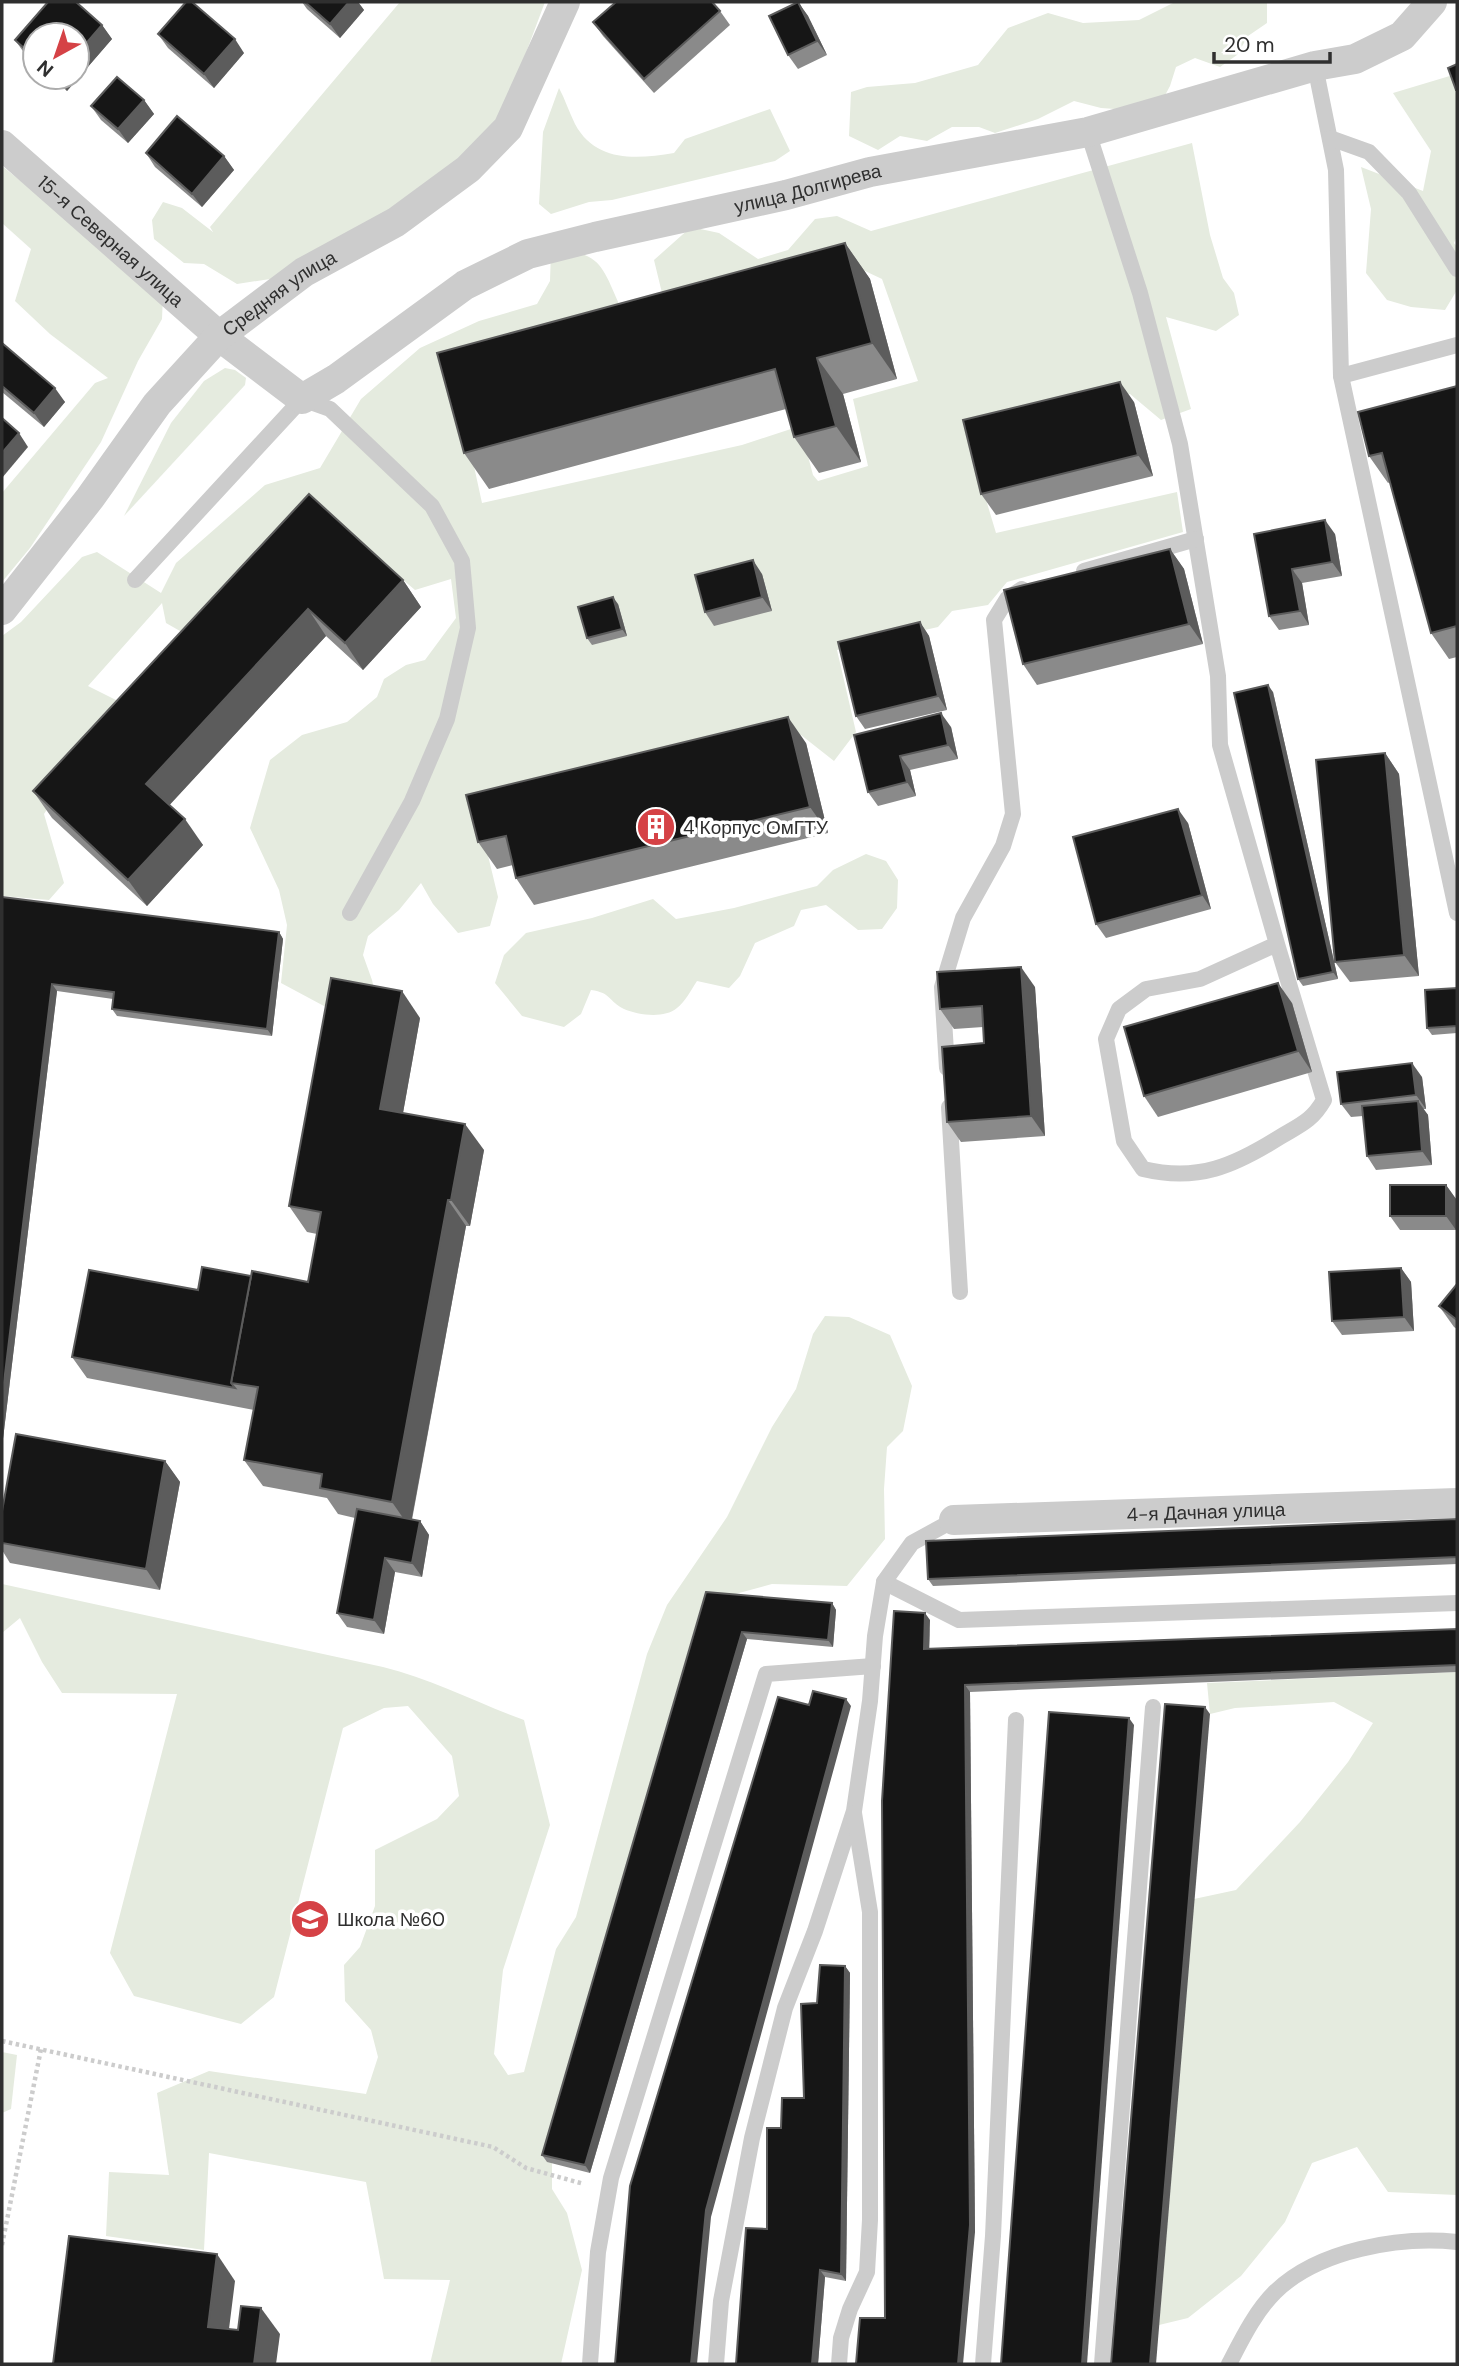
<svg xmlns="http://www.w3.org/2000/svg" width="1459" height="2366" viewBox="0 0 1459 2366" font-family="'DM Sans',sans-serif">
  <style>
    .green { fill: #e5ebdf }
    .lines { fill: none; stroke-linecap: round; stroke-linejoin: round }
    .path { stroke: #ccc; stroke-width: 4.5; stroke-dasharray: 3.5 3.5; stroke-linecap: butt }
    .lane { stroke: #ccc; stroke-width: 16 }
    .street { stroke: #ccc; stroke-width: 30 }
    .wall { fill: #8a8a8a }
    .shaded-wall { fill: #5c5c5c }
    .building { fill: #161616; stroke: #5c5c5c; stroke-width: 2 }
    .labels { text-anchor: middle; dominant-baseline: central; stroke-width: 7; stroke-linejoin: round; paint-order: stroke }
    .street-label { font-size: 19px; fill: #2f2f2f; stroke: #fff }
    .poi-label { font-size: 19px; fill: #2f2f2f; stroke: #fff; text-anchor: start }
  </style>
  <rect width="100%" height="100%" fill="#fff"/>
  <!-- green -->
  <g class="green">
    <path d="M400 2H545L500 122 420 193 283 277 237 284 204 264 184 263 154 239 152 220 163 202 182 208 213 232 210 227Z"/>
    <path d="M1175 2H1267V23L1248 36 1237 55 1220 67 1195 58 1176 67 1170 86 1163 99 1129 110 1101 108 1074 101 1038 119 995 133 979 127H952L927 141 900 136 878 150 849 136 851 92 867 87 915 83 978 65 1008 28 1048 13 1083 23 1139 20Z"/>
    <path d="M1453 75 1457 88V236L1454 243 1457 247V290L1445 310 1411 307 1387 300 1366 273 1371 209 1361 167 1423 191 1431 151 1393 93Z"/>
    <path d="M559 88C565 99 569 112 575 124 596 163 637 159 674 153L685 139 770 109 790 151 775 161 612 200 589 202 551 214 539 204 543 132Z"/>
    <path d="M1192 143 1210 235 1223 278 1234 293 1239 315 1216 331 1166 317 1191 409 1161 420 1130 394 966 433 996 533 1177 492 1183 532 1007 582 988 605 952 611 938 627 837 650 856 732 834 761 801 735 478 814 498 897 490 926 458 933 433 904 421 883 399 910 368 936 363 955 372 980 376 998 337 1013 281 983 287 925 279 890 250 828 270 760 302 735 347 722 377 697 384 679 406 665 425 660 456 618 451 579 415 590 322 511 194 639 166 623 162 603 88 686 118 701 44 814 64 883 49 900 2 896V636L21 622 82 557 97 552 161 593 176 563 265 485 320 468 361 399 420 348 479 321 537 304 550 281 551 251C599 250 602 265 619 304L470 448 482 503 742 445 800 426 813 475 818 481 868 466 853 399 918 381 882 279 865 271 792 290 662 293 654 260 691 227 719 233 758 259 788 250 815 219 837 216 871 231Z"/>
    <path d="M2 166 163 295 162 319 138 361 101 442 30 548 2 582V493L95 383 108 378 50 334 15 301 31 249 2 223Z"/>
    <path d="M225 368 235 370 246 378 245 385 124 516 171 423 204 381Z"/>
    <path d="M866 854 886 861 898 880 897 908 882 929 858 930 826 905 801 910 794 926 755 943 740 976 729 988 697 981C691 990 685 1002 677 1008 664 1019 638 1015 624 1009 608 1001 612 993 591 990L581 1014 564 1027 522 1016 495 983 504 955 526 933 592 918 653 899 676 919 734 908 817 886 833 870Z"/>
    <path d="M825 1316 849 1317 890 1335 912 1386 903 1431 887 1447 884 1489 885 1539 847 1586 772 1584 702 1603 552 2120V2189L567 2213 582 2270 561 2364H430L450 2280 384 2279 366 2182 209 2153 204 2250 106 2236 109 2172 169 2175 157 2093 209 2071 366 2094 378 2057 371 2030 345 2001 344 1965 360 1947 375 1906V1850L437 1819 459 1796 452 1756 408 1706 384 1708 343 1728 274 1997 241 2024 134 1996 110 1953 177 1694 62 1693 42 1662 20 1618 2 1633V1584L383 1667C432 1679 477 1703 524 1720L550 1825 503 1970 494 2054 508 2075 524 2072 556 1949 576 1917 647 1654 667 1605 727 1517 772 1427 796 1389 813 1334Z"/>
    <path d="M1457 1672V2195L1388 2192 1357 2147 1312 2163 1285 2222 1241 2276 1188 2318 1159 2325 1194 1899 1236 1890 1300 1822 1348 1762 1373 1723 1334 1702 1235 1708 1210 1714 1207 1683Z"/>
    <path d="M2 2052 17 2055 11 2109 2 2113Z"/>
  </g>
  <g class="lines">
    <!-- path -->
    <g class="path">
      <path d="M2 2041 493 2147 526 2168 584 2184"/>
      <path d="M2 2245 41 2049"/>
    </g>
    <!-- lane -->
    <g class="lane">
      <path d="M1315 66 1336 170 1341 376 1457 913"/>
      <path d="M1088 132 1140 293 1180 444 1218 676 1220 745 1277 944 1200 979 1146 989 1119 1009 1106 1039 1124 1141 1143 1169C1198 1182 1234 1166 1280 1137 1300 1125 1312 1121 1324 1100L1277 944"/>
      <path d="M1330 138 1369 152 1409 193 1457 269"/>
      <path d="M1341 376 1457 345"/>
      <path d="M1084 571 1196 539"/>
      <path d="M135 580 302 399 330 409 432 506 462 561 468 628 447 719 412 801 350 913"/>
      <path d="M947 1068 942 987 963 918 1003 846 1013 814 994 620 1007 599 1022 589"/>
      <path d="M949 1107 960 1292"/>
      <path d="M884 1582 959 1620 1457 1603"/>
      <path d="M590 2364 598 2252 611 2178 766 1674 873 1666"/>
      <path d="M716 2364 721 2301 752 2138 785 2008 815 1931 854 1811 870 1701 875 1636 884 1582 912 1543 954 1520"/>
      <path d="M839 2364 841 2338 850 2309 867 2272 870 2220V1912L854 1813"/>
      <path d="M983 2364 993 2236 1016 1720"/>
      <path d="M1102 2364 1153 1707"/>
      <path d="M1229 2364C1242 2339 1255 2312 1275 2292 1318 2250 1399 2236 1457 2242"/>
    </g>
    <!-- street -->
    <g class="street">
      <path id="s1" d="M2 145 219 336 302 399 336 379 465 285 528 254 595 237 786 195 870 172 1088 132 1315 66 1355 59 1402 36 1432 2"/>
      <path id="s2" d="M2 610 90 498 157 404 219 336 304 272 396 222 468 169 508 128 565 2"/>
      <path id="s3" d="M954 1520 1457 1503"/>
    </g>
  </g>
  <!-- wall -->
  <g class="wall">
    <path d="M48 2H76L102 25 112 39 67 91 51 77H77V35H35V63L25 54 15 40Z"/>
    <path d="M302 2H358L364 10 340 38 307 9Z"/>
    <path d="M798 2 808 16 827 55 798 69 788 55Z"/>
    <path d="M720 11 730 25 654 93 603 36 593 22Z"/>
    <path d="M158 34 244 53 214 88 168 48Z"/>
    <path d="M144 100 154 114 128 143 101 120 91 106Z"/>
    <path d="M146 153 224 156 234 170 202 207 155 167Z"/>
    <path d="M845 243 870 279 897 379 843 394 861 462 819 473 794 437 786 409 489 489 464 453Z"/>
    <path d="M2 343 65 402 44 427 2 392Z"/>
    <path d="M1457 386V657L1449 659 1431 633 1390 482 1388 483 1369 456Z"/>
    <path d="M1134 402 1153 476 996 515 981 494Z"/>
    <path d="M309 494 403 580 421 607 363 670 326 636 169 805 203 845 147 906 52 818 33 791Z"/>
    <path d="M1254 534H1335L1342 576 1302 583 1309 625 1279 630 1269 616Z"/>
    <path d="M1170 549 1184 569 1203 644 1037 685 1023 664Z"/>
    <path d="M762 574 772 611 714 626 705 612Z"/>
    <path d="M618 604 627 636 592 645 587 638Z"/>
    <path d="M920 622 929 636 947 710 865 729 856 716Z"/>
    <path d="M1273 692 1338 979 1303 986 1298 979Z"/>
    <path d="M951 727 958 759 910 770 916 796 878 806 868 792 854 735Z"/>
    <path d="M806 743 828 833 534 905 516 878 513 865 497 869 478 842Z"/>
    <path d="M1385 753 1399 774 1419 976 1350 982 1335 962Z"/>
    <path d="M1188 823 1211 909 1106 938 1096 924Z"/>
    <path d="M2 897 279 932 283 939 272 1036 117 1016 112 1009 113 999 57 991 2 1447Z"/>
    <path d="M1035 987 1045 1136 961 1142 947 1122 984 1043 983 1027 954 1029 940 1009Z"/>
    <path d="M1457 988V1033L1432 1035 1427 1028Z"/>
    <path d="M1292 1003 1312 1072 1158 1117 1144 1096Z"/>
    <path d="M420 1018 403 1113 484 1150 470 1226H466L412 1520 420 1521 429 1535 422 1577 395 1572 384 1634 347 1627 337 1613 355 1518 338 1514 327 1498 263 1486 244 1460 254 1410 87 1378 72 1357 198 1290 251 1276 308 1282 317 1234 307 1232 289 1206Z"/>
    <path d="M1422 1077 1426 1109H1423L1428 1115 1432 1165 1376 1170 1367 1156 1363 1116 1351 1117 1341 1104Z"/>
    <path d="M1446 1185 1456 1199V1230H1400L1390 1216Z"/>
    <path d="M1401 1268 1411 1282 1414 1331 1342 1335 1332 1321Z"/>
    <path d="M1457 1284V1329L1454 1327 1439 1306Z"/>
    <path d="M165 1461 180 1482 160 1590 10 1563 2 1550V1511Z"/>
    <path d="M1457 1519V1564L933 1586 928 1579Z"/>
    <path d="M706 1592 832 1603 836 1610 833 1647 747 1639 590 2173 547 2162 542 2155Z"/>
    <path d="M930 1620 929 1649 1457 1629V1672L970 1692 975 2232 885 2318Z"/>
    <path d="M845 1966 850 1973 846 2281 825 2277 818 2364H736L767 2229 781 2128 804 2098Z"/>
  </g>
  <!-- shaded-wall -->
  <g class="shaded-wall">
    <path d="M349 2H358L364 10 340 38 330 24Z"/>
    <path d="M798 2 808 16 827 55 817 41Z"/>
    <path d="M102 25 112 39 67 91 57 77H77V54Z"/>
    <path d="M235 39 244 53 214 88 204 74Z"/>
    <path d="M144 100 154 114 128 143 118 129Z"/>
    <path d="M224 156 234 170 202 207 192 194Z"/>
    <path d="M845 243 870 279 897 379 872 343Z"/>
    <path d="M817 358 843 394 861 462 836 426Z"/>
    <path d="M1120 382 1134 402 1153 476 1138 455Z"/>
    <path d="M55 388 65 402 44 427 34 413Z"/>
    <path d="M19 433 28 447 2 478V453Z"/>
    <path d="M1325 520 1335 534 1342 576 1332 562Z"/>
    <path d="M1170 549 1184 569 1203 644 1189 624Z"/>
    <path d="M753 560 762 574 772 611 762 597Z"/>
    <path d="M1292 569 1302 583 1309 625 1300 611Z"/>
    <path d="M403 580 421 607 363 670 345 643Z"/>
    <path d="M613 597 618 604 627 636 622 629Z"/>
    <path d="M308 609 326 636 165 810 146 784Z"/>
    <path d="M920 622 929 636 947 710 938 696Z"/>
    <path d="M1268 685 1273 692 1338 979 1333 972Z"/>
    <path d="M941 713 951 727 958 759 948 745Z"/>
    <path d="M788 717 806 743 828 833 810 807Z"/>
    <path d="M1385 753 1399 774 1419 976 1404 955Z"/>
    <path d="M900 756 910 770 916 796 907 782Z"/>
    <path d="M1178 809 1188 823 1211 909 1202 895Z"/>
    <path d="M185 819 203 845 147 906 128 880Z"/>
    <path d="M279 932 283 939 272 1036 267 1029Z"/>
    <path d="M1021 967 1035 987 1045 1136 1031 1116Z"/>
    <path d="M1278 983 1292 1003 1312 1072 1298 1051Z"/>
    <path d="M52 984 57 991 2 1447V1399Z"/>
    <path d="M402 991 420 1018 399 1135 380 1109Z"/>
    <path d="M1412 1063 1422 1077 1426 1109 1416 1095Z"/>
    <path d="M1418 1101 1428 1115 1432 1165 1422 1151Z"/>
    <path d="M465 1124 484 1150 470 1226 451 1200Z"/>
    <path d="M1446 1185 1456 1199V1230L1446 1216Z"/>
    <path d="M448 1200 466 1226 410 1528 392 1502Z"/>
    <path d="M1401 1268 1411 1282 1414 1331 1404 1317Z"/>
    <path d="M165 1461 180 1482 160 1590 146 1569Z"/>
    <path d="M420 1521 429 1535 422 1577 412 1563Z"/>
    <path d="M385 1558 395 1572 384 1634 374 1620Z"/>
    <path d="M832 1603 836 1610 833 1647 828 1640Z"/>
    <path d="M925 1613 930 1620 929 1656 924 1649Z"/>
    <path d="M742 1632 747 1639 590 2173 585 2165Z"/>
    <path d="M965 1685 970 1692 975 2232 963 2364H958Z"/>
    <path d="M846 1699 851 1706 711 2217 697 2364H691L706 2210Z"/>
    <path d="M1205 1707 1210 1714 1156 2364H1150Z"/>
    <path d="M1129 1718 1134 1725 1087 2364H1082Z"/>
    <path d="M845 1966 850 1973 846 2281 841 2274Z"/>
    <path d="M217 2254 235 2281 226 2353 208 2327Z"/>
    <path d="M820 2270 825 2277 818 2364H812Z"/>
    <path d="M261 2308 280 2334 276 2364H254Z"/>
  </g>
  <!-- building -->
  <g class="building">
    <path d="M48 2H76L102 25 77 54V35H35V58L15 40Z"/>
    <path d="M186 2H192L235 39 204 74 158 34Z"/>
    <path d="M305 2H349L330 24Z"/>
    <path d="M616 2H712L720 11 644 79 593 22Z"/>
    <path d="M798 2 817 41 788 55 769 16Z"/>
    <path d="M1457 64V90H1456L1448 68Z"/>
    <path d="M117 77 144 100 118 129 91 106Z"/>
    <path d="M177 116 224 156 192 194 146 153Z"/>
    <path d="M845 243 872 343 817 358 836 426 794 437 775 369 464 453 437 353Z"/>
    <path d="M2 343 55 388 34 413 2 386Z"/>
    <path d="M1120 382 1138 455 981 494 963 420Z"/>
    <path d="M1457 386V626L1431 633 1382 453 1369 456 1358 412Z"/>
    <path d="M2 418 19 433 2 453Z"/>
    <path d="M309 494 403 580 345 643 308 609 146 784 185 819 128 880 33 791Z"/>
    <path d="M1325 520 1332 562 1292 569 1300 611 1269 616 1254 534Z"/>
    <path d="M1170 549 1189 624 1023 664 1004 590Z"/>
    <path d="M753 560 762 597 705 612 695 575Z"/>
    <path d="M613 597 622 629 587 638 578 607Z"/>
    <path d="M920 622 938 696 856 716 838 642Z"/>
    <path d="M1268 685 1333 972 1298 979 1234 693Z"/>
    <path d="M941 713 948 745 900 756 907 782 868 792 854 735Z"/>
    <path d="M788 717 810 807 516 878 506 836 478 842 466 795Z"/>
    <path d="M1385 753 1404 955 1335 962 1316 760Z"/>
    <path d="M1178 809 1202 895 1096 924 1073 837Z"/>
    <path d="M2 897 279 932 267 1029 112 1009 114 992 52 984 2 1399Z"/>
    <path d="M1021 967 1031 1116 947 1122 942 1047 984 1043 982 1006 940 1009 937 972Z"/>
    <path d="M331 978 402 991 380 1109 465 1124 451 1200H448L392 1502 320 1488 322 1474 244 1460 258 1387 231 1383 252 1271 308 1282 321 1212 289 1206Z"/>
    <path d="M1278 983 1298 1051 1144 1096 1124 1027Z"/>
    <path d="M1457 988V1026L1427 1028 1425 990Z"/>
    <path d="M1412 1063 1416 1095 1341 1104 1337 1072Z"/>
    <path d="M1418 1101 1422 1151 1367 1156 1362 1106Z"/>
    <rect x="1390" y="1185" width="56" height="31"/>
    <path d="M202 1267 251 1276 231 1383 235 1388 72 1357 89 1270 198 1290Z"/>
    <path d="M1401 1268 1404 1317 1332 1321 1329 1272Z"/>
    <path d="M1457 1284V1320L1439 1306Z"/>
    <path d="M16 1434 165 1461 146 1569 2 1543V1511Z"/>
    <path d="M357 1509 420 1521 412 1563 385 1558 374 1620 337 1613Z"/>
    <path d="M1457 1519V1557L928 1579 926 1541Z"/>
    <path d="M706 1592 832 1603 828 1640 742 1632 585 2165 542 2155Z"/>
    <path d="M894 1611 925 1613 924 1649 1457 1629V1665L965 1685 970 2225 958 2364H856L860 2318H885L882 1801Z"/>
    <path d="M813 1691 846 1699 706 2210 691 2364H615L630 2186 778 1697 809 1705Z"/>
    <path d="M1165 1704 1205 1707 1150 2364H1111Z"/>
    <path d="M1049 1712 1129 1718 1082 2364H1001Z"/>
    <path d="M820 1965 845 1966 841 2274 820 2270 812 2364H736L746 2228 767 2229V2128H781L782 2098H804L801 2004 817 2003Z"/>
    <path d="M69 2236 217 2254 208 2327 238 2330 241 2306 261 2308 254 2364H53Z"/>
  </g>
  <!-- icons -->
  <defs>
    <g id="building-disc" transform="scale(2.0125)"><circle r="9.5" fill="#d54246" stroke="#fff"/><path d="M-4-6H4V6H1V3H-1V6H-4ZM-2.5-4.3h1.7v1.8h-1.7ZM.8-4.3h1.7v1.8H.8ZM-2.5-1h1.7V.8h-1.7ZM.8-1h1.7V.8H.8Z" fill="#fff"/></g>
    <g id="school-disc" transform="scale(2.0125)"><circle r="9.5" fill="#d54246" stroke="#fff"/><path d="M0-5L7-2L0 1L-7-2ZM-4 1L0 2.5L4 1V4Q0 6-4 4Z" fill="#fff"/></g>
  </defs>
  <g fill-rule="evenodd">
    <use href="#building-disc" x="656" y="827"/>
    <use href="#school-disc" x="310" y="1919"/>
  </g>
  <g class="labels">
    <!-- street labels -->
    <g class="street-label">
      <text stroke="none"><textPath href="#s1" startOffset="950">улица Долгирева</textPath></text>
      <text stroke="none"><textPath href="#s1" startOffset="145">15-я Северная улица</textPath></text>
      <text stroke="none"><textPath href="#s2" startOffset="424">Средняя улица</textPath></text>
      <text stroke="none"><textPath href="#s3" startOffset="252">4-я Дачная улица</textPath></text>
    </g>
    <!-- poi labels -->
    <g class="poi-label">
      <text x="683" y="827">4 Корпус ОмГТУ</text>
      <text x="337" y="1919">Школа №60</text>
    </g>
  </g>
  <!-- border -->
  <rect width="1459" height="2366" fill="none" stroke="#2f2f2f" stroke-width="7"/>
  <!-- north arrow -->
  <g transform="translate(56 56) rotate(220)"><circle r="33" fill="#ffffff" stroke="#acacac" stroke-width="2"/>
  <path d="M0-5L12 26L0 18L-12 26Z" fill="#d54246"/>
  <text y="-10" font-size="19" font-weight="bold" text-anchor="middle" fill="#2f2f2f">N</text>
  </g>
  <!-- scale -->
  <path d="M1214 52v10h116v-10" fill="none" stroke="#2f2f2f" stroke-width="3.5"/>
  <text x="1224" y="52" font-size="21" fill="#2f2f2f" stroke="#ffffff" stroke-width="5" paint-order="stroke">20 m</text>
</svg>
